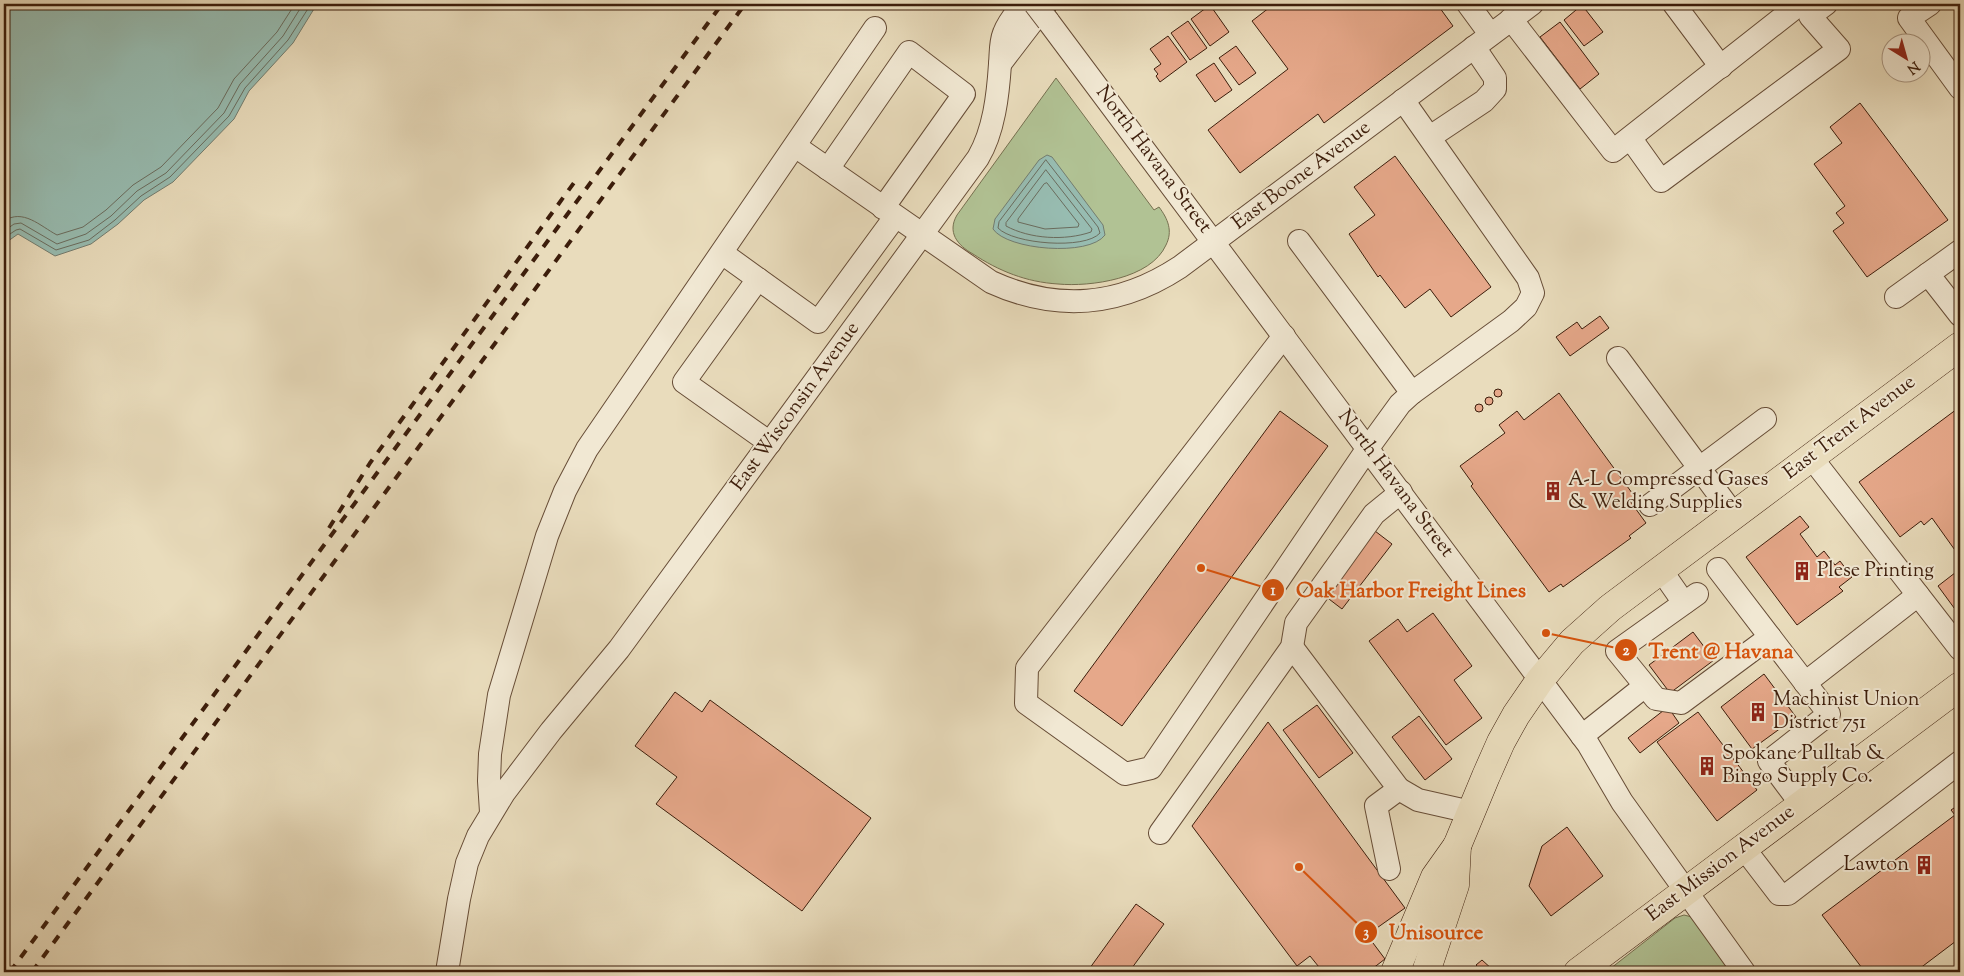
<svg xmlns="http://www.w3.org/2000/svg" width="1964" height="976" viewBox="0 0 1964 976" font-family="'Sorts Mill Goudy',serif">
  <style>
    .green { fill: #b1c294; stroke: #767050 }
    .water { fill: #97bcb1; stroke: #737c6f }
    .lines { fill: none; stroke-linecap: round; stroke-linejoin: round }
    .shore { stroke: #6a6c5e; stroke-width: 1 }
    .building { fill: #e6a88a; stroke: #3c1d0b }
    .minor-casing { stroke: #674d37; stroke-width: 24 }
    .major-casing { stroke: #3c1d0b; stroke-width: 29 }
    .minor { stroke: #f1e8d3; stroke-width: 22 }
    .major { stroke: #e9dcbc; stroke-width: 28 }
    .rail { stroke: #3c1d0b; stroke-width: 4; stroke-dasharray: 9 9; stroke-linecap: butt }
    .minor-bridge-casing { stroke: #674d37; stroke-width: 24; stroke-linecap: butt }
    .minor-bridge { stroke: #f1e8d3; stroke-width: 22 }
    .labels { text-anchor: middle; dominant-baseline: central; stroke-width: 4; stroke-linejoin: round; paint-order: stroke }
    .street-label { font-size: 20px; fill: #3c1d0b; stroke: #f1e8d3 }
    .poi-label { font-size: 20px; fill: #3c1d0b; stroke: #f1e8d3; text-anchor: start }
    .leader { fill: none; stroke: #d7530c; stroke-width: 2 }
    .callout-dot { fill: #d7530c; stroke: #f1e8d3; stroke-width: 2 }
    .mark-label { font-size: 15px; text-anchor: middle; font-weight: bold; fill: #fff }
    .callout-label { font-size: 21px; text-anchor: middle; font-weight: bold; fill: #d7530c; stroke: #f1e8d3; stroke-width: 4; stroke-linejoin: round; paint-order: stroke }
  </style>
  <rect width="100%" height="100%" fill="#e9dcbc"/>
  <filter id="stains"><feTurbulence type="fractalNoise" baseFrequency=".004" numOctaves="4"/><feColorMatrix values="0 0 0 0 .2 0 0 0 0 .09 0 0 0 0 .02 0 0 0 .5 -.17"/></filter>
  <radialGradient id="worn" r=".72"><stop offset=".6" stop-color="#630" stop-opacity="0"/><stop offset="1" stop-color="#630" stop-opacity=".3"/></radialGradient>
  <!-- green -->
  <g class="green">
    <path d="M1056 78 1154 210 1159 207C1168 219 1173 231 1166 245 1151 279 1090 287 1058 284 1026 282 999 271 973 254 957 245 947 232 957 215Z"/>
    <path d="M1684 915 1692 917 1734 972H1606L1675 918Z"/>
  </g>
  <!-- water -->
  <g class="water">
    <path d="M4 4H317L293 43 249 91 234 119 173 182 144 200 118 224 91 244 55 256 18 234 4 244Z"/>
    <path d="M1047 155 1052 157 1103 225 1105 235C1089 257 1007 250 993 229L995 219 1039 160Z"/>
  </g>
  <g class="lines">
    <!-- shore -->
    <g class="shore">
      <path d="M1046 160 1098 227 1100 233C1085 250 1013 244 998 228L999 222Z"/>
      <path d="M1046 170 1092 229 1091 232C1065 241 1030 239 1006 226V223Z"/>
      <path d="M1047 183 1079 224 1078 227 1045 229 1018 222V219L1044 184Z"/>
      <path d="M4 221C23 208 40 226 57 235L83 227 106 210 133 185 161 167 218 108 234 79 277 32 295 4"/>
      <path d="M4 231 14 224 21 223 57 244 86 234 111 216 137 191 166 173 224 113 240 84 283 36 303 4"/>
      <path d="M4 238 16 230 20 229 56 250 89 240 115 220 141 196 170 177 229 116 245 88 288 40 311 4"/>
    </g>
  </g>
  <!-- building -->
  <g class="building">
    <path d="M1274 4H1437L1453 26 1324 123 1318 114 1240 173 1208 130 1288 69 1252 21Z"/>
    <path d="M1210 5 1229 32 1210 46 1191 19Z"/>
    <path d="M1582 5 1603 32 1584 46 1564 20Z"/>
    <path d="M1188 21 1207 48 1190 60 1171 33Z"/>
    <path d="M1560 22 1599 74 1580 89 1540 37Z"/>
    <path d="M1168 36 1187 62 1160 82 1156 76 1158 74 1154 69 1161 64 1150 49Z"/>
    <path d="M1236 46 1256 73 1239 85 1219 58Z"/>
    <path d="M1214 63 1232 90 1215 102 1196 75Z"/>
    <path d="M1860 103 1948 220 1867 277 1833 231 1844 223 1836 213 1845 206 1814 164 1842 143 1830 127Z"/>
    <path d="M1395 156 1491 287 1451 317 1430 289 1405 308 1380 275 1378 277 1349 234 1375 215 1354 187Z"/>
    <path d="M1600 316 1609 328 1570 356 1556 337 1577 322 1582 329Z"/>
    <circle cx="1498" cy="393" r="4"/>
    <path d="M1559 393 1635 497 1630 501 1646 523 1629 536 1631 538 1563 587 1561 584 1549 592 1471 486 1473 484 1460 466 1505 433 1499 425 1517 411 1524 420Z"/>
    <circle cx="1489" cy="401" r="4"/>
    <circle cx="1479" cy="408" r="4"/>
    <path d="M1957 409 1960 414V550L1957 553 1932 518 1924 525 1921 521 1900 537 1859 482Z"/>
    <path d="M1280 411 1328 446 1122 726 1074 691Z"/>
    <path d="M1800 516 1809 527 1800 534 1817 557 1824 551 1835 565 1840 561 1852 577 1839 587 1843 591 1797 625 1746 557Z"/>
    <path d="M1375 531 1392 544 1342 609 1325 596Z"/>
    <path d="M1960 569V616L1938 586Z"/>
    <path d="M1433 613 1472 666 1454 680 1482 718 1446 745 1369 641 1398 619 1407 632Z"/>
    <path d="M1693 632 1714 660 1670 693 1649 665Z"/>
    <path d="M1764 674 1796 717 1752 749 1721 707Z"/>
    <path d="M675 692 702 712 710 700 871 818 802 911 656 804 677 777 635 746Z"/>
    <path d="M1317 705 1353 753 1319 778 1283 730Z"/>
    <path d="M1668 707 1679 723 1640 753 1628 738Z"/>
    <path d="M1698 712 1757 790 1717 821 1657 742Z"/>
    <path d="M1419 716 1452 759 1425 780 1392 737Z"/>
    <path d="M1268 722 1405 908 1367 935 1385 959 1368 972H1323L1310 956 1297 966 1192 826Z"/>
    <path d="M1960 804V938L1915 972H1865L1822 915 1955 815 1951 810Z"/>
    <path d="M1567 827 1603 876 1551 916 1529 886 1542 846Z"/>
    <path d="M1136 904 1164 924 1129 972H1087Z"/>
    <path d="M1482 960 1493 970 1491 972H1483L1476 965Z"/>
  </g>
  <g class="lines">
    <!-- minor casing -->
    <g class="minor-casing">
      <g id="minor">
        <path d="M1468 4 1490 34"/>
        <path d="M1674 4 1721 67"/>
        <path d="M1930 4 1909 18 1960 88"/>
        <path d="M1511 19 1613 151 1796 7 1793 4"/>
        <path d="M1048 21 1588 744 1622 802 1744 972"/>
        <path d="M1000 64 1046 4"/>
        <path d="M1430 137 1484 101 1495 89V78L1474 47"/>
        <path d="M1631 139 1661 181 1839 49 1810 16 1826 4"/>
        <path d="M795 146 991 282C1057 312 1119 307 1180 267L1532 4"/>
        <path d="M828 169 909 52 964 94 883 208"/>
        <path d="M1299 241 1412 393"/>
        <path d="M1960 251 1928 274 1960 315"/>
        <path d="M722 253 818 322 895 217"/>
        <path d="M758 279 684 382 770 443"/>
        <path d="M1896 297 1928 274"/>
        <path d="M1284 336 1027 668 1026 703 1125 774 1151 768 1368 448 1400 404 1412 393 1511 321 1526 307 1533 293 1528 278 1403 100"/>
        <path d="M1618 358 1734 515"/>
        <path d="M1811 457 1960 649"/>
        <path d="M1650 505 1765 419"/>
        <path d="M1718 569 1829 714 1769 761 1801 804"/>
        <path d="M1661 570 1684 603"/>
        <path d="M1697 594 1617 651 1656 699 1681 703 1770 637"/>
        <path d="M1292 647 1399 789 1376 806 1389 869"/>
        <path d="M1805 683 1918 595"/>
        <path d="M1582 736 1645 686"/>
        <path d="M1399 789 1418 800 1471 812"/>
        <path d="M491 812 489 781 490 754 499 695 547 536 565 491 587 449 875 28"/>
        <path d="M1160 833 1292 647 1296 623 1374 514 1401 492"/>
        <path d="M1743 847 1779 894H1788L1960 762"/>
        <path d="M447 972 459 899 467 863 478 836 504 793 551 731 619 649 978 158C994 131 998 95 1000 64 1001 53 1000 43 1004 33 1008 22 1016 13 1023 4"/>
      </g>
    </g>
    <!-- major casing -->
    <g class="major-casing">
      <g id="major">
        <path d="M1395 972 1435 877 1457 846 1486 776 1501 742 1516 715 1540 680 1572 642 1610 608 1960 346"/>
        <path d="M1426 972 1455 885 1457 846"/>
        <path d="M1578 972 1960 686"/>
      </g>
    </g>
    <!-- minor -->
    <use href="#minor" class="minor"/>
    <!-- major -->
    <use href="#major" class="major"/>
    <!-- rail -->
    <g class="rail">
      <path d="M329 528 370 463 576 180"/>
      <path d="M10 972 722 4"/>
      <path d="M32 972 745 4"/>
    </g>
    <!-- minor-bridge casing -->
    <g class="minor-bridge-casing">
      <path id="minor-bridge" d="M1035 4 1048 21"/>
    </g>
    <!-- minor-bridge -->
    <use href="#minor-bridge" class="minor-bridge"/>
  </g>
  <!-- icons -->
  <defs>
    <g id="building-bare" transform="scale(1.5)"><path d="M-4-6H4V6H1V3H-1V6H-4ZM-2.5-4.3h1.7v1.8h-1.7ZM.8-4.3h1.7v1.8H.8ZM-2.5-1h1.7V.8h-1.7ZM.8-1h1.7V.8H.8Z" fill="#8f2418" stroke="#f1e8d3" stroke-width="2.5" paint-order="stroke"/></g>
  </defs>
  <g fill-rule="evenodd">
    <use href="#building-bare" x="1553" y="491"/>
    <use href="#building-bare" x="1802" y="571"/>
    <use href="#building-bare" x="1758" y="712"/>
    <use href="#building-bare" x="1707" y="766"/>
    <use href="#building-bare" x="1924" y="865"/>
  </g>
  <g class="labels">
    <!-- street labels -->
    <g class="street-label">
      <text transform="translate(1153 160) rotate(53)">North Havana Street</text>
      <text transform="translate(1302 176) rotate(-37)">East Boone Avenue</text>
      <text transform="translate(796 407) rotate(-54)">East Wisconsin Avenue</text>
      <text transform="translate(1850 428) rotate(-37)">East Trent Avenue</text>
      <text transform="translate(1395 484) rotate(53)">North Havana Street</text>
      <text transform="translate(1721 864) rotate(-37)">East Mission Avenue</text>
    </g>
    <!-- poi labels -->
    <g class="poi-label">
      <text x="1568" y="480">A-L Compressed Gases<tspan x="1568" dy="23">&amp; Welding Supplies</tspan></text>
      <text x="1817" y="571">Plese Printing</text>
      <text x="1773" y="700">Machinist Union<tspan x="1773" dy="23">District 751</tspan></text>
      <text x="1722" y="754">Spokane Pulltab &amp;<tspan x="1722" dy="23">Bingo Supply Co.</tspan></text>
      <text x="1909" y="865" text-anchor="end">Lawton</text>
    </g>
  </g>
  <!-- callouts -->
  <path class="leader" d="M1201 568L1273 590M1546 633L1626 650M1299 867L1366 932"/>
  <g class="callout-dot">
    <circle cx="1201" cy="568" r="5"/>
    <circle cx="1546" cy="633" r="5"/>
    <circle cx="1299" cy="867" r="5"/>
    <circle cx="1273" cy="590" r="12"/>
    <circle cx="1626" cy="650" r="12"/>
    <circle cx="1366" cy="932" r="12"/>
  </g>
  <g class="mark-label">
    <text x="1273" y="595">1</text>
    <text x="1626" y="655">2</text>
    <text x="1366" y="937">3</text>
  </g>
  <g class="callout-label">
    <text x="1411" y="597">Oak Harbor Freight Lines</text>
    <text x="1721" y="658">Trent @ Havana</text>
    <text x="1436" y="939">Unisource</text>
  </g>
  <!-- margin -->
  <rect width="1964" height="976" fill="none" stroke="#e9dcbc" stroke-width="20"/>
  <rect x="5" y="5" width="1954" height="966" fill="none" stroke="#3c1d0b" stroke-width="2.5"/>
  <rect x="10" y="10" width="1944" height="956" fill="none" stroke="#3c1d0b"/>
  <!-- north arrow -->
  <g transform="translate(1906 58) rotate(143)"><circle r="24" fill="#f1e8d3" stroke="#a99783"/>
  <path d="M0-4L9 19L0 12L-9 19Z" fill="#8f2418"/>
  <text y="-8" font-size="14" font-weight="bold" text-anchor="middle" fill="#3c1d0b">N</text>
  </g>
  <rect width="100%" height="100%" filter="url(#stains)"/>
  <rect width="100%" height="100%" fill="url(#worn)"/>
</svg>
